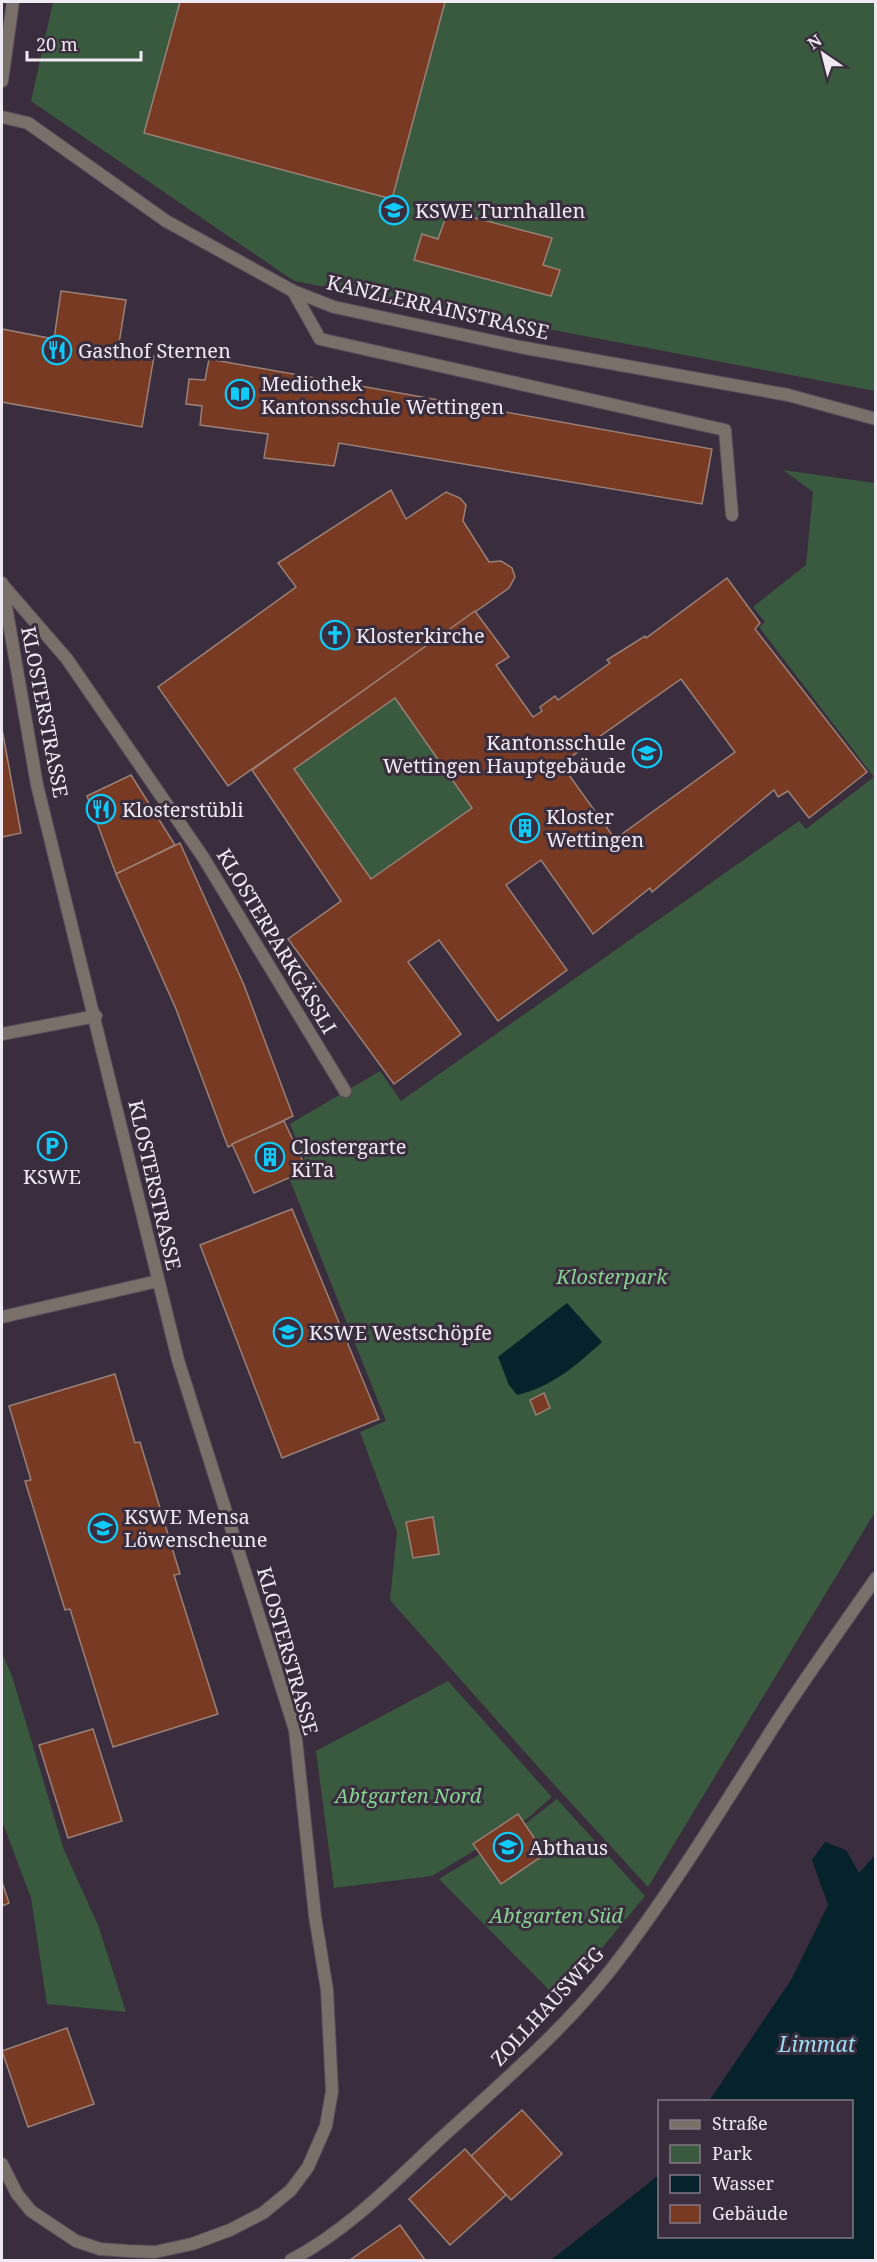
<svg xmlns="http://www.w3.org/2000/svg" width="877" height="2262" viewBox="0 0 877 2262" font-family="'Noto Serif',serif">
  <style>
    .green { fill: #395a3e }
    .water { fill: #06222b }
    .building { fill: #783a23; stroke: #9a8178; stroke-width: 1.5; fill-rule: evenodd }
    .lines { fill: none; stroke-linecap: round; stroke-linejoin: round }
    .lane-casing { stroke: #574b5a; stroke-width: 14 }
    .street-casing { stroke: #574b5a; stroke-width: 14 }
    .lane { stroke: #797169; stroke-width: 12 }
    .street { stroke: #797169; stroke-width: 12 }
    .labels { text-anchor: middle; dominant-baseline: central; stroke-width: 6; stroke-linejoin: round; paint-order: stroke }
    .poi-label { font-size: 20px; fill: #f0e8f2; stroke: #3a2d3d; text-anchor: start }
    .street-label { font-size: 20px; fill: #f0e8f2; stroke: #3a2d3d }
    .park-label { font-size: 20px; font-style: italic; fill: #84d490; stroke: #3a2d3d }
    .water-label { font-size: 21px; font-style: italic; fill: #9bddf5; stroke: #3a2d3d }
  </style>
  <rect width="100%" height="100%" fill="#3a2d3d"/>
  <!-- green -->
  <g class="green">
    <path d="M53 2H875V391L294 281 31 101Z"/>
    <path d="M783 470 875 483V1512L648 1887 539 1768 390 1600 397 1532 360 1432 386 1421 290 1180 310 1172 290 1124 380 1071 401 1101 799 821 806 829 874 777 759 627 765 622 753 607 806 565 813 492Z"/>
    <path d="M395 698 472 808 371 879 294 769Z"/>
    <path d="M2 1653 12 1676 64 1850 98 1925 126 2012 47 2004 31 1898 2 1821Z"/>
    <path d="M448 1681 552 1797 523 1822 517 1814 474 1844 477 1849 432 1876 334 1888 316 1751Z"/>
    <path d="M557 1799 645 1896 559 2000 439 1879 480 1854 501 1884 545 1854 525 1824Z"/>
  </g>
  <!-- water -->
  <g class="water">
    <path d="M567 1303 602 1342C576 1366 551 1387 517 1395L509 1385 498 1357Z"/>
    <path d="M825 1842 846 1850 859 1873 875 1855V2260H551L659 2175 660 2236H852V2102L709 2101 791 1980 828 1905 812 1860Z"/>
  </g>
  <!-- building -->
  <g class="building">
    <path d="M180 2H445L392 199 144 133Z"/>
    <path d="M448 211 552 238 543 265 560 270 551 296 414 260 422 234 438 239Z"/>
    <path d="M61 291 126 300 118 350 154 356 142 427 2 402V329L54 339Z"/>
    <path d="M209 359 712 449 702 504 339 443 334 466 264 458 268 434 200 425 202 406 186 404 189 379 205 380Z"/>
    <path d="M391 490 406 519 446 492 460 498 466 505 463 521 489 562 501 561 512 568 515 577 509 588 228 786 158 687 296 587 278 563Z"/>
    <path d="M727 578 760 623 755 629 867 772 809 818 788 791 778 797 774 790 652 892 650 888 593 934 541 860 506 885 567 970 498 1021 439 940 408 962 461 1034 394 1084 288 939 341 901 252 770 475 611 509 657 496 665 533 717 542 711 540 707 555 696 558 700 610 663 607 660 645 636 646 638ZM681 679 735 752 615 839 561 764ZM395 698 472 808 371 879 294 769Z"/>
    <path d="M2 729 21 833 2 837Z"/>
    <path d="M131 775 175 845 116 874 87 796Z"/>
    <path d="M180 843 244 985 293 1116 228 1147 176 1009 116 874Z"/>
    <path d="M284 1121 307 1170 254 1193 232 1144Z"/>
    <path d="M292 1209 379 1419 282 1458 200 1245Z"/>
    <path d="M115 1374 135 1443 140 1442 180 1574 174 1575 218 1714 113 1747 70 1609 65 1610 25 1481 31 1480 9 1406Z"/>
    <path d="M544 1393 550 1408 536 1415 530 1400Z"/>
    <path d="M433 1517 439 1554 413 1558 406 1522Z"/>
    <path d="M93 1729 122 1821 68 1838 39 1745Z"/>
    <path d="M518 1814 545 1854 501 1884 473 1844Z"/>
    <path d="M2 1882 9 1903 2 1906Z"/>
    <path d="M67 2028 94 2104 28 2127 2 2051Z"/>
    <path d="M522 2110 562 2154 511 2200 471 2156Z"/>
    <path d="M465 2149 506 2195 450 2245 409 2199Z"/>
    <path d="M400 2225 425 2260H350Z"/>
  </g>
  <g class="lines">
    <!-- lane casing -->
    <g class="lane-casing">
      <g id="lane">
        <path d="M293 291 320 339 725 430 732 515"/>
        <path d="M2 1034 96 1016"/>
        <path d="M2 1317 158 1281"/>
        <path d="M291 2260C348 2230 393 2183 439 2140 499 2085 563 2031 613 1967 674 1888 726 1801 780 1717 811 1670 844 1624 876 1578"/>
      </g>
    </g>
    <!-- street casing -->
    <g class="street-casing">
      <g id="street">
        <path d="M2 81 13 2"/>
        <path d="M2 117 28 123 166 221 293 291 334 307 520 347 788 395 876 419"/>
        <path d="M2 583 37 785 178 1360 295 1730 315 1916 327 1990 332 2091 326 2126 308 2167 291 2190 263 2213 230 2230 192 2244 155 2252 128 2251 100 2249 76 2241 31 2211 17 2194 2 2164"/>
        <path d="M2 584 67 659 203 857 345 1091"/>
      </g>
    </g>
    <!-- lane -->
    <use href="#lane" class="lane"/>
    <!-- street -->
    <use href="#street" class="street"/>
  </g>
  <!-- icons -->
  <defs>
    <g id="school-ring" transform="scale(1.5)"><circle r="9.5" fill="#3a2d3d" stroke="#10cafa" stroke-width="1.5"/><path d="M0-5L7-2L0 1L-7-2ZM-4 1L0 2.5L4 1V4Q0 6-4 4Z" fill="#10cafa"/></g>
    <g id="restaurant-ring" transform="scale(1.5)"><circle r="9.5" fill="#3a2d3d" stroke="#10cafa" stroke-width="1.5"/><path d="M-5-6h1v4h1v-4h1v4h1v-4h1v5L-1.5 .5V6h-2V.5L-5-1ZM5-6V6H3V1.5H1.5Q1.5-4 5-6Z" fill="#10cafa"/></g>
    <g id="library-ring" transform="scale(1.5)"><circle r="9.5" fill="#3a2d3d" stroke="#10cafa" stroke-width="1.5"/><path d="M-6-4Q-3-5.5-.7-3.5V5Q-3 3-6 4ZM6-4Q3-5.5 .7-3.5V5Q3 3 6 4Z" fill="#10cafa"/></g>
    <g id="church-ring" transform="scale(1.5)"><circle r="9.5" fill="#3a2d3d" stroke="#10cafa" stroke-width="1.5"/><path d="M-1.2-6h2.4v3.5h3.3v2.4h-3.3V6h-2.4V-.1h-3.3v-2.4h3.3Z" fill="#10cafa"/></g>
    <g id="building-ring" transform="scale(1.5)"><circle r="9.5" fill="#3a2d3d" stroke="#10cafa" stroke-width="1.5"/><path d="M-4-6H4V6H1V3H-1V6H-4ZM-2.5-4.3h1.7v1.8h-1.7ZM.8-4.3h1.7v1.8H.8ZM-2.5-1h1.7V.8h-1.7ZM.8-1h1.7V.8H.8Z" fill="#10cafa"/></g>
    <g id="parking-ring" transform="scale(1.5)"><circle r="9.5" fill="#3a2d3d" stroke="#10cafa" stroke-width="1.5"/><path d="M-3.5-5.5H1a3.5 3.5 0 0 1 0 7H-1V5.5H-3.5ZM-1-3.4V-.6H.8a1.4 1.4 0 0 0 0-2.8Z" fill="#10cafa"/></g>
  </defs>
  <g fill-rule="evenodd">
    <use href="#school-ring" x="394" y="210"/>
    <use href="#restaurant-ring" x="57" y="350"/>
    <use href="#library-ring" x="240" y="394"/>
    <use href="#church-ring" x="335" y="635"/>
    <use href="#school-ring" x="647" y="753"/>
    <use href="#restaurant-ring" x="101" y="809"/>
    <use href="#building-ring" x="525" y="828"/>
    <use href="#parking-ring" x="52" y="1146"/>
    <use href="#building-ring" x="270" y="1157"/>
    <use href="#school-ring" x="288" y="1332"/>
    <use href="#school-ring" x="103" y="1528"/>
    <use href="#school-ring" x="508" y="1847"/>
  </g>
  <g class="labels">
    <!-- poi labels -->
    <g class="poi-label">
      <text x="415" y="210">KSWE Turnhallen</text>
      <text x="78" y="350">Gasthof Sternen</text>
      <text x="261" y="383">Mediothek<tspan x="261" dy="23">Kantonsschule Wettingen</tspan></text>
      <text x="356" y="635">Klosterkirche</text>
      <text x="626" y="742" text-anchor="end">Kantonsschule<tspan x="626" dy="23">Wettingen Hauptgebäude</tspan></text>
      <text x="122" y="809">Klosterstübli</text>
      <text x="546" y="816">Kloster<tspan x="546" dy="23">Wettingen</tspan></text>
      <text x="291" y="1146">Clostergarte<tspan x="291" dy="23">KiTa</tspan></text>
      <text x="52" y="1176" text-anchor="middle">KSWE</text>
      <text x="309" y="1332">KSWE Westschöpfe</text>
      <text x="124" y="1516">KSWE Mensa<tspan x="124" dy="23">Löwenscheune</tspan></text>
      <text x="529" y="1847">Abthaus</text>
    </g>
    <!-- street labels -->
    <g class="street-label">
      <text transform="translate(438 307) rotate(13)">KANZLERRAINSTRASSE</text>
      <text transform="translate(45 712) rotate(79)">KLOSTERSTRASSE</text>
      <text transform="translate(277 941) rotate(59)">KLOSTERPARKGÄSSLI</text>
      <text transform="translate(155 1185) rotate(77)">KLOSTERSTRASSE</text>
      <text transform="translate(288 1651) rotate(74)">KLOSTERSTRASSE</text>
      <text transform="translate(547 2006) rotate(-47)">ZOLLHAUSWEG</text>
    </g>
    <!-- park labels -->
    <g class="park-label">
      <text x="612" y="1276">Klosterpark</text>
      <text x="408" y="1795">Abtgarten Nord</text>
      <text x="556" y="1915">Abtgarten Süd</text>
    </g>
    <!-- water labels -->
    <g class="water-label">
      <text x="817" y="2044">Limmat</text>
    </g>
  </g>
  <!-- border -->
  <rect width="877" height="2262" fill="none" stroke="#f0e8f2" stroke-width="6"/>
  <!-- legend -->
  <rect x="658" y="2100" width="195" height="138" fill="#3a2d3d" stroke="#837885" stroke-width="1.5"/>
  <rect x="670" y="2120" width="30" height="9" fill="#797169" stroke="#837885" stroke-width="1.5"/>
  <text x="712" y="2130" font-size="18" fill="#f0e8f2">Straße</text>
  <rect x="670" y="2145" width="30" height="18" fill="#395a3e" stroke="#837885" stroke-width="1.5"/>
  <text x="712" y="2160" font-size="18" fill="#f0e8f2">Park</text>
  <rect x="670" y="2175" width="30" height="18" fill="#06222b" stroke="#837885" stroke-width="1.5"/>
  <text x="712" y="2190" font-size="18" fill="#f0e8f2">Wasser</text>
  <rect x="670" y="2205" width="30" height="18" fill="#783a23" stroke="#837885" stroke-width="1.5"/>
  <text x="712" y="2220" font-size="18" fill="#f0e8f2">Gebäude</text>
  <!-- north arrow -->
  <g transform="translate(823 54) rotate(325)" stroke="#3a2d3d" stroke-width="4.5" paint-order="stroke">
  <path d="M0-4.5L10 22L0 15L-10 22Z" fill="#f0e8f2"/>
  <text y="-9" font-size="16" font-weight="bold" text-anchor="middle" fill="#f0e8f2">N</text>
  </g>
  <!-- scale -->
  <path d="M27 51v9h114v-9" fill="none" stroke="#f0e8f2" stroke-width="3"/>
  <text x="36" y="51" font-size="18" fill="#f0e8f2" stroke="#3a2d3d" stroke-width="4.5" paint-order="stroke">20 m</text>
</svg>
